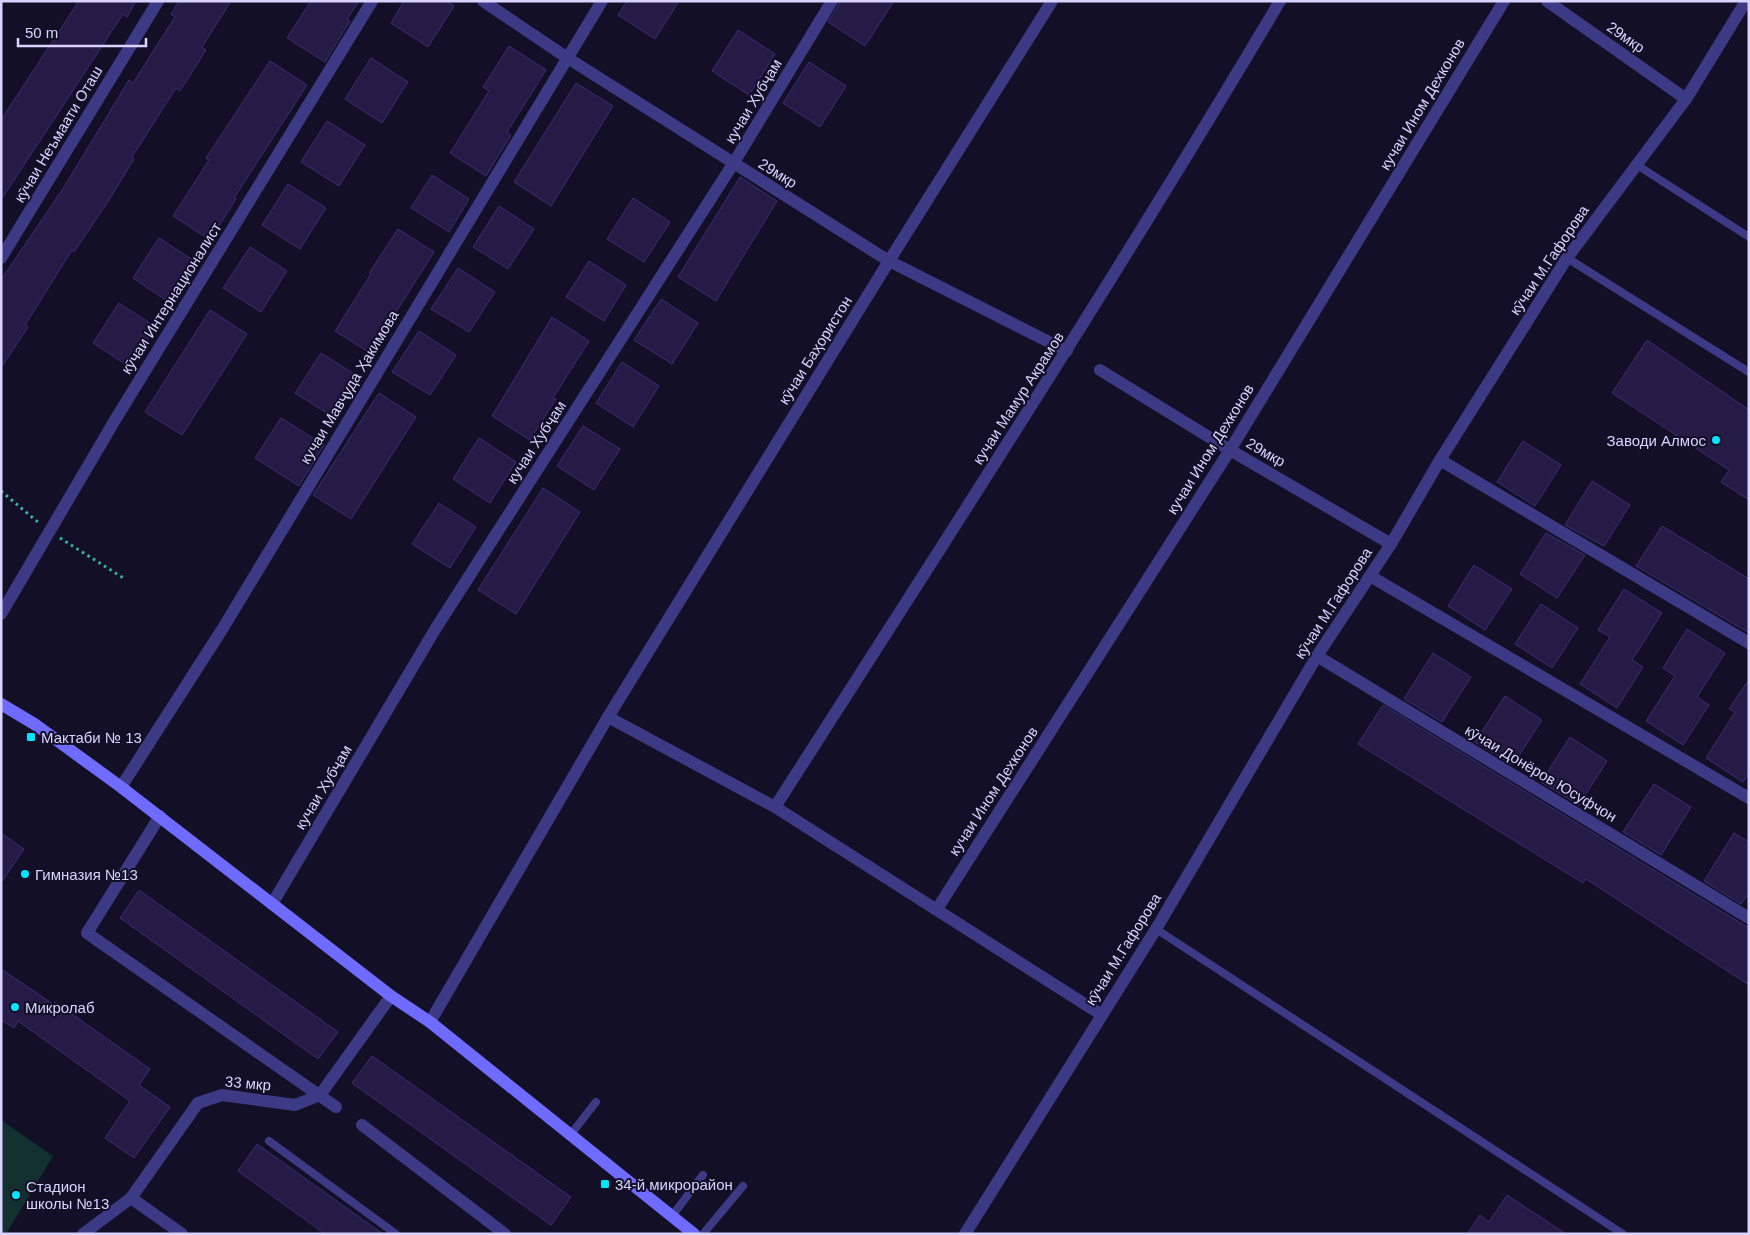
<svg xmlns="http://www.w3.org/2000/svg" width="1750" height="1235" viewBox="0 0 1750 1235" font-family="Arial,sans-serif">
  <style>
    .green { fill: #12302f }
    .building { fill: #241b47; stroke: #3b2d73 }
    .lines { fill: none; stroke-linecap: round; stroke-linejoin: round }
    .path { stroke: #2fb8b0; stroke-width: 3; stroke-dasharray: 2.5 4; stroke-linecap: butt }
    .service { stroke: #3d3a85; stroke-width: 8 }
    .minor { stroke: #3d3a85; stroke-width: 12 }
    .secondary { stroke: #6f6bff; stroke-width: 12 }
    .poi-dot { fill: #00e5ff; stroke: #130f26; stroke-width: 2 }
    .labels { text-anchor: middle; dominant-baseline: central; stroke-width: 4; stroke-linejoin: round; paint-order: stroke }
    .street-label { font-size: 15px; fill: #d9d4ff; stroke: #130f26 }
    .poi-label { font-size: 15px; fill: #d9d4ff; stroke: #130f26; text-anchor: start }
  </style>
  <rect width="100%" height="100%" fill="#130f26"/>
  <!-- green -->
  <path class="green" d="M1 1120 53 1156 6 1234H1Z"/>
  <!-- building -->
  <g class="building">
    <path d="M79 1H136L127 17 123 14 1 200V120Z"/>
    <path d="M179 1H231L202 47 206 50 180 91 176 88 132 157 134 159 109 200 74 252 72 250 25 325 28 327 1 368V280L64 187 129 80 133 83 175 17 171 14Z"/>
    <path d="M311 1H359L347 19 350 21 325 62 287 38Z"/>
    <path d="M404 1H446L454 6 428 47 391 23Z"/>
    <path d="M627 1H679L655 39 618 15Z"/>
    <path d="M841 1H894L865 46 828 22Z"/>
    <path d="M738 30 775 54 749 95 712 71Z"/>
    <path d="M509 46 546 70 507 132 511 135 486 176 450 153 489 91 483 87Z"/>
    <path d="M371 58 408 82 382 123 345 99Z"/>
    <path d="M270 61 307 85 234 198 236 199 210 240 173 216 209 160 206 158Z"/>
    <path d="M809 62 846 86 820 127 783 103Z"/>
    <path d="M576 83 613 106 551 206 514 182Z"/>
    <path d="M327 121 365 145 339 186 301 162Z"/>
    <path d="M432 175 469 199 449 232 411 208Z"/>
    <path d="M740 177 777 201 716 301 678 277Z"/>
    <path d="M288 184 326 208 300 249 262 225Z"/>
    <path d="M633 198 670 222 644 262 607 239Z"/>
    <path d="M499 206 534 229 508 269 473 247Z"/>
    <path d="M398 229 434 252 396 312 399 314 373 355 335 331 371 274 369 273Z"/>
    <path d="M159 238 196 262 170 303 133 278Z"/>
    <path d="M250 247 287 271 261 312 223 288Z"/>
    <path d="M589 261 626 285 604 321 566 297Z"/>
    <path d="M458 268 495 292 469 332 431 309Z"/>
    <path d="M661 299 698 323 672 364 634 340Z"/>
    <path d="M119 303 156 327 130 367 93 343Z"/>
    <path d="M210 310 247 334 182 435 145 412Z"/>
    <path d="M552 317 589 341 553 398 556 399 530 440 492 416Z"/>
    <path d="M419 331 456 355 430 395 392 372Z"/>
    <path d="M1647 340 1749 410V500L1721 482 1729 470 1612 393Z"/>
    <path d="M321 353 359 377 333 417 295 393Z"/>
    <path d="M622 362 659 386 633 427 596 403Z"/>
    <path d="M379 393 416 417 351 519 313 495Z"/>
    <path d="M281 418 324 445 299 486 255 458Z"/>
    <path d="M583 426 620 449 594 490 557 466Z"/>
    <path d="M479 438 516 462 490 503 453 479Z"/>
    <path d="M1523 441 1561 465 1535 506 1497 482Z"/>
    <path d="M1592 481 1630 505 1604 546 1565 525Z"/>
    <path d="M543 488 580 512 516 614 478 590Z"/>
    <path d="M439 503 476 527 450 568 412 544Z"/>
    <path d="M1662 526 1749 579V633L1636 566Z"/>
    <path d="M1546 533 1585 555 1557 598 1520 574Z"/>
    <path d="M1474 565 1512 589 1485 630 1448 606Z"/>
    <path d="M1624 589 1662 613 1632 660 1643 667 1617 708 1580 684 1610 637 1598 630Z"/>
    <path d="M1541 604 1578 628 1552 668 1515 644Z"/>
    <path d="M1687 629 1725 653 1697 697 1709 705 1683 745 1646 721 1675 676 1663 668Z"/>
    <path d="M1433 653 1471 677 1442 722 1404 699Z"/>
    <path d="M1749 679V773L1743 782 1706 758 1735 712 1729 709Z"/>
    <path d="M1505 696 1542 720 1513 765 1475 742Z"/>
    <path d="M1383 705 1749 928V985L1586 879 1583 883 1358 744Z"/>
    <path d="M1570 737 1607 761 1579 805 1541 782Z"/>
    <path d="M1654 784 1691 807 1661 855 1623 832Z"/>
    <path d="M1 833 24 849 1 883Z"/>
    <path d="M1734 833 1749 842V893L1741 904 1704 881Z"/>
    <path d="M139 890 338 1032 318 1059 120 918Z"/>
    <path d="M1 969 53 1004 55 1002 150 1069 139 1085 170 1107 134 1158 105 1138 130 1101 18 1021 14 1028 1 1020Z"/>
    <path d="M372 1056 571 1197 551 1225 352 1083Z"/>
    <path d="M257 1144 383 1234H325L238 1171Z"/>
    <path d="M1507 1195 1566 1234H1467L1480 1215 1489 1222Z"/>
  </g>
  <g class="lines">
    <!-- path -->
    <g class="path">
      <path d="M1 491 39 523"/>
      <path d="M60 538 125 579"/>
    </g>
    <!-- service -->
    <g class="service">
      <path d="M1637 165 1749 237"/>
      <path d="M1567 258 1749 372"/>
      <path d="M1156 929 1623 1234"/>
      <path d="M571 1134 596 1102"/>
      <path d="M269 1141 396 1234"/>
      <path d="M672 1216 703 1175"/>
      <path d="M703 1234 743 1186"/>
    </g>
    <!-- minor -->
    <g class="minor">
      <path d="M483 1 566 57 889 261 1067 351"/>
      <path d="M1547 1 1686 99"/>
      <path d="M1 258 158 1"/>
      <path d="M1100 370 1230 450 1391 544"/>
      <path d="M1440 460 1749 643"/>
      <path d="M1370 576 1749 798"/>
      <path d="M1 614 115 420 372 1"/>
      <path d="M1317 656 1749 918"/>
      <path d="M608 717 775 807 1102 1015"/>
      <path d="M121 787 223 628 602 1"/>
      <path d="M775 807C946 540 1118 274 1280 1"/>
      <path d="M160 816 87 933 336 1107"/>
      <path d="M272 904 436 628 733 164 832 1"/>
      <path d="M937 909 1230 450 1504 1"/>
      <path d="M430 1022 608 717 889 261 1052 1"/>
      <path d="M362 1125 505 1234"/>
      <path d="M131 1198 182 1234"/>
      <path d="M83 1234 131 1198 198 1103 222 1095 295 1105 320 1095 391 996"/>
      <path d="M965 1234 1156 929 1317 656 1391 544 1440 460 1567 258 1686 99 1746 1"/>
    </g>
    <!-- secondary -->
    <path class="secondary" d="M1 704 36 725 121 787 391 996 430 1022 694 1234"/>
  </g>
  <!-- markers -->
  <g class="poi-dot">
    <circle cx="1716" cy="440" r="5"/>
    <rect x="26" y="732" width="10" height="10" rx="2.5"/>
    <circle cx="25" cy="874" r="5"/>
    <circle cx="15" cy="1007" r="5"/>
    <rect x="600" y="1179" width="10" height="10" rx="2.5"/>
    <circle cx="16" cy="1195" r="5"/>
  </g>
  <g class="labels">
    <!-- street labels -->
    <g class="street-label">
      <text transform="translate(1626 37) rotate(35)">29мкр</text>
      <text transform="translate(753 101) rotate(-59)">кучаи Хубҷам</text>
      <text transform="translate(1422 104) rotate(-59)">кучаи Ином Дехконов</text>
      <text transform="translate(58 134) rotate(-59)">кӯчаи Неъмаати Оташ</text>
      <text transform="translate(778 173) rotate(32)">29мкр</text>
      <text transform="translate(1549 260) rotate(-56)">кӯчаи М.Гафорова</text>
      <text transform="translate(171 298) rotate(-58)">кӯчаи Интернационалист</text>
      <text transform="translate(815 350) rotate(-58)">кӯчаи Баҳористон</text>
      <text transform="translate(349 387) rotate(-59)">кучаи Мавҷуда Ҳакимова</text>
      <text transform="translate(1018 398) rotate(-57)">кучаи Мамур Акрамов</text>
      <text transform="translate(536 442) rotate(-57)">кучаи Хубҷам</text>
      <text transform="translate(1210 449) rotate(-58)">кучаи Ином Дехконов</text>
      <text transform="translate(1266 452) rotate(30)">29мкр</text>
      <text transform="translate(1333 603) rotate(-57)">кӯчаи М.Гафорова</text>
      <text transform="translate(1541 773) rotate(31)">кӯчаи Донёров Юсуфҷон</text>
      <text transform="translate(323 787) rotate(-59)">кучаи Хубҷам</text>
      <text transform="translate(993 791) rotate(-57)">кучаи Ином Дехконов</text>
      <text transform="translate(1123 949) rotate(-58)">кӯчаи М.Гафорова</text>
      <text transform="translate(248 1083) rotate(5)">33 мкр</text>
    </g>
    <!-- poi labels -->
    <g class="poi-label">
      <text x="1706" y="440" text-anchor="end">Заводи Алмос</text>
      <text x="41" y="737">Мактаби № 13</text>
      <text x="35" y="874">Гимназия №13</text>
      <text x="25" y="1007">Микролаб</text>
      <text x="615" y="1184">34-й микрорайон</text>
      <text x="26" y="1186">Стадион<tspan x="26" dy="17">школы №13</tspan></text>
    </g>
  </g>
  <!-- border -->
  <rect width="1750" height="1235" fill="none" stroke="#d9d4ff" stroke-width="5"/>
  <!-- scale -->
  <path d="M18 38v8h128v-8" fill="none" stroke="#d9d4ff" stroke-width="2.5"/>
  <text x="25" y="38" font-size="15" fill="#d9d4ff" stroke="#130f26" stroke-width="4" paint-order="stroke">50 m</text>
</svg>
